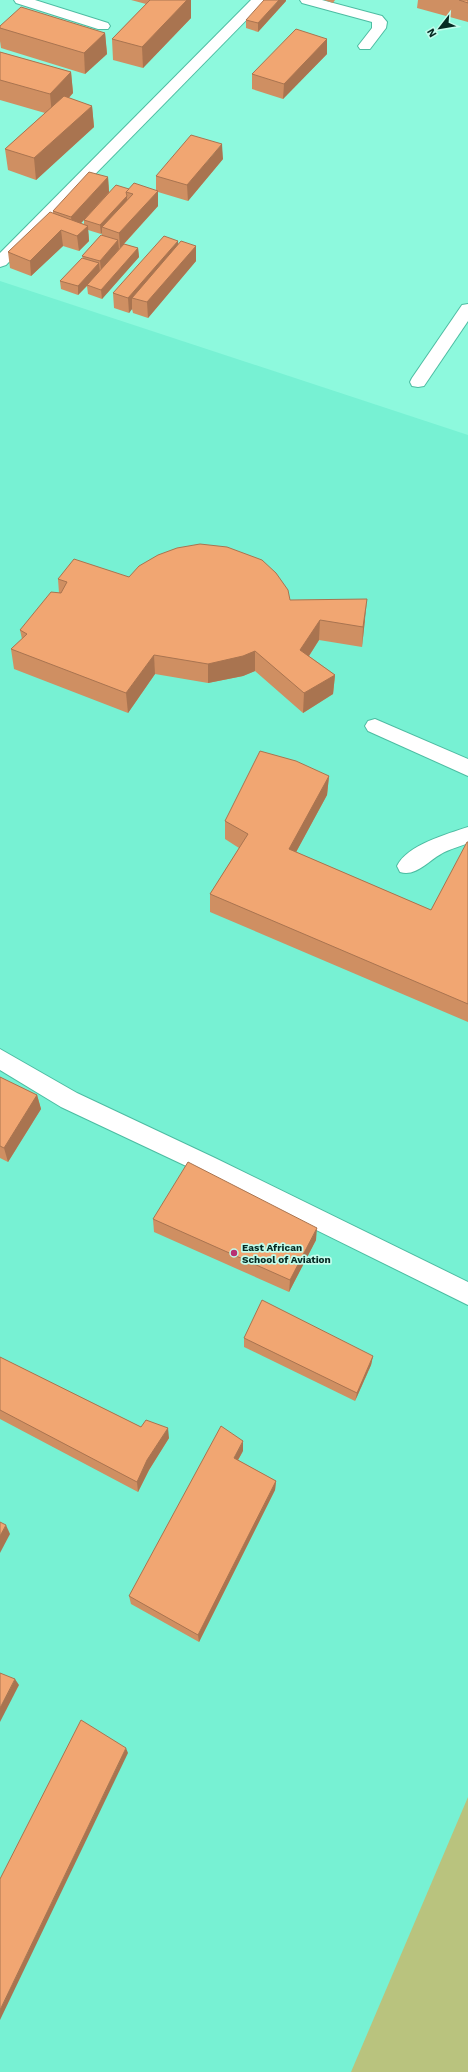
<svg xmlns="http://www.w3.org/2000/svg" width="468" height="2072" viewBox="0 0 468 2072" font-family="'Work Sans',sans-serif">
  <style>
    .built { fill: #77f1d3 }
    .green { fill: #b9c37e }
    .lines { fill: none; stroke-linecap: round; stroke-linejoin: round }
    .minor-casing { stroke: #4dbca2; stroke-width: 2 }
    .minor { fill: #fff; fill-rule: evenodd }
    .wall { fill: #cf8f62; fill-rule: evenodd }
    .shaded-wall { fill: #a97450 }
    .building { fill: #f1a672; stroke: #a97450 }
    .poi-dot { fill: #b73072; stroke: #c1fdec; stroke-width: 1.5 }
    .labels { text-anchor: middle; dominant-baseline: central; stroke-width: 3.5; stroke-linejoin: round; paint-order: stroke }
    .poi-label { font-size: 10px; font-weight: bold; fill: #062a23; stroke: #c1fdec; text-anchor: start }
  </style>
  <rect width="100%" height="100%" fill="#8df9dd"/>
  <!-- built -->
  <path class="built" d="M0 281 468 435V2072H0Z"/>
  <!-- green -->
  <path class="green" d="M468 1797V2072H351Z"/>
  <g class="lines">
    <!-- minor casing -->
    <g class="minor-casing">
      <g id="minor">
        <path d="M14 0H35L108 23 110 26 108 29H98L16 3Z"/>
        <path d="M251 0H266L6 265 0 267V253Z"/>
        <path d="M300 0H322L382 16 387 22 386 28 370 49H360L358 46 372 28V22L302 3Z"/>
        <path d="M468 304V321L424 386 418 387 412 386 410 382 412 378 462 305Z"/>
        <path d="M375 719 468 759V776L368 731 365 726 368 721Z"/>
        <path d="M468 827V843C459 847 449 849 441 854 428 861 416 877 400 872L397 866C407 845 447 834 468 827Z"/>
        <path d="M0 1049 77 1093 215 1158 468 1282V1305L199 1172 61 1107 0 1070Z"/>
      </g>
    </g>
    <!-- minor -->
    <use href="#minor" class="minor"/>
  </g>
  <!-- wall -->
  <g class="wall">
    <path d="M131 0H191V18L143 68 113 60 112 39 146 4Z"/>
    <path d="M324 0H335L333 3Z"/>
    <path d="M418 0H468V22L417 8Z"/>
    <path d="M286 1 258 32 246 28V20Z"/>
    <path d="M0 26 105 33 107 54 85 74 1 48 0 41Z"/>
    <path d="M327 39V54L283 99 252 89V74Z"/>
    <path d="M0 52 71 72 73 93 69 98 92 106 94 127 36 180 8 170 5 149 45 113 0 100Z"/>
    <path d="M223 159 188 201 158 192V206L124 244 138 248 139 257 102 299 88 294 87 286 78 295 61 289 60 281 83 258 82 256 102 235V233L101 234 88 230 89 241 79 251 63 246 31 276 10 268 8 252 53 213V211L108 177 109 192 129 189 156 191V176ZM84 220V224L81 223Z"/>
    <path d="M178 244 196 246V261L148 318 133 313 132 309 129 313 114 308 113 293Z"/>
    <path d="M129 577 290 600 365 619 362 647 319 640 309 656 335 675 333 694 303 713 255 671 243 676 208 683 155 674 128 713 14 669 11 649 22 639 20 630 59 593 58 579Z"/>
    <path d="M329 776 327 795 296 852 431 910 468 842V1022L210 912V894L239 848 225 839V821Z"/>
    <path d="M0 1077 37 1095 41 1109 8 1162 0 1158Z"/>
    <path d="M153 1219 316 1240 289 1292 154 1232Z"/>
    <path d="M244 1338 373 1356 371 1365 355 1401 244 1347Z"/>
    <path d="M0 1357 141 1427 169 1438 149 1470 138 1492 0 1419Z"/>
    <path d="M243 1451 238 1460 276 1481 275 1490 199 1642 131 1604 129 1596Z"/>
  </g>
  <!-- shaded-wall -->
  <g class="shaded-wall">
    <path d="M187 0H191V18L143 68 142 47Z"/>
    <path d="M279 0H286V1L258 32V23Z"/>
    <path d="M105 33 107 54 85 74 84 53Z"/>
    <path d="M327 39V54L283 99 284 84Z"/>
    <path d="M71 72 73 93 52 115 50 94Z"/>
    <path d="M92 106 94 127 36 180 34 158Z"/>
    <path d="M222 144 223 159 188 201 187 185Z"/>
    <path d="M108 177 109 192 73 232 71 217Z"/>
    <path d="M158 191V206L120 248 119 233Z"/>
    <path d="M127 196V205L102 227V233L101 234 100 225Z"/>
    <path d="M88 226 89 241 79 251 77 236Z"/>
    <path d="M61 230 63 246 31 276 30 261Z"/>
    <path d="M118 240 119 249 101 270 100 261Z"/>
    <path d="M178 241 179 256 132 298V309L129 313 128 298Z"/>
    <path d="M196 246V261L148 318 147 302Z"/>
    <path d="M138 248 139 257 102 299 101 290Z"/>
    <path d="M99 263 100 272 78 295V286Z"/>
    <path d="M367 599 365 619 362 647 363 627Z"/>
    <path d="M320 620 319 640 300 670V650Z"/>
    <path d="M255 651V671L243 676 208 683V664Z"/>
    <path d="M154 655 155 674 128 713 126 693Z"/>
    <path d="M335 675 333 694 303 713 304 693Z"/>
    <path d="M329 776 327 795 288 867 289 849Z"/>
    <path d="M37 1095 41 1109 8 1162 4 1148Z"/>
    <path d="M317 1228 316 1240 289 1292 290 1280Z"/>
    <path d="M373 1356 371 1365 355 1401 357 1393Z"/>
    <path d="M168 1428 169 1438 149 1470 138 1492 137 1482 147 1460Z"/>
    <path d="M243 1441V1451L234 1467V1458Z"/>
    <path d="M276 1481 275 1490 199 1642 198 1635Z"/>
    <path d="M6 1525 10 1534 0 1553V1536Z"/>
    <path d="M15 1679 19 1685 0 1722V1708Z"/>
    <path d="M126 1748 128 1753 0 2020V2010Z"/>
  </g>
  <!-- building -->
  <g class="building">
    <path d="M150 0H187L142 47 112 39Z"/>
    <path d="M264 0H279L258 23 246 20Z"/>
    <path d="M459 0H468V3Z"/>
    <path d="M21 7 105 33 84 53 0 28V26Z"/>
    <path d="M296 29 327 39 284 84 252 74Z"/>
    <path d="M0 52 71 72 50 94 0 80Z"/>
    <path d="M64 96 92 106 34 158 5 149Z"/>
    <path d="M191 135 222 144 187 185 156 176Z"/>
    <path d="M89 172 108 177 71 217 53 211Z"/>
    <path d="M134 183 158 191 119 233 102 227 133 194 126 192Z"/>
    <path d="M116 185 129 189 126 192 127 196 100 225 84 220Z"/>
    <path d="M50 212 88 226 77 236 61 230 30 261 8 252Z"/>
    <path d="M101 235 118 240 100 261 82 256Z"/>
    <path d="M164 236 178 241 128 298 113 293Z"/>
    <path d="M181 241 196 246 147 302 132 298Z"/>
    <path d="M124 244 138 248 101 290 87 285Z"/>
    <path d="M82 258 99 263 78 286 60 281Z"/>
    <path d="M200 544 227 547 262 560 276 573 288 590 290 600 367 599 363 627 320 620 300 650 335 675 304 693 255 651 243 656 208 664 154 655 126 693 11 649 27 634 20 630 51 592 61 593 67 582 58 579 74 559 129 577 139 566 158 555 177 548Z"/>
    <path d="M260 751 296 761 329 776 289 849 431 910 467 842H468V1004L210 894 248 834 225 821Z"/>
    <path d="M0 1077 37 1095 4 1148 0 1146Z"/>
    <path d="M188 1162 317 1228 290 1280 153 1219Z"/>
    <path d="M262 1300 373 1356 357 1393 244 1338Z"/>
    <path d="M0 1357 141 1427 146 1420 168 1428 147 1460 137 1482 0 1410Z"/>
    <path d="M221 1426 243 1441 234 1458 276 1481 198 1635 129 1596Z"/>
    <path d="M0 1522 6 1525 0 1536Z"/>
    <path d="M0 1673 15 1679 0 1708Z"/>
    <path d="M81 1720 126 1748 0 2010V1879Z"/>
  </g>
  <!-- markers -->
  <circle class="poi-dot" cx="234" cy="1253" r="4"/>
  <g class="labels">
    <!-- poi labels -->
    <g class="poi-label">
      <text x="242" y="1247">East African<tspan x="242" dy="12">School of Aviation</tspan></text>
    </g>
  </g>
  <!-- north arrow -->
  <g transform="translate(440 28) rotate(239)" stroke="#c1fdec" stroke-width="3" paint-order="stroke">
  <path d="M0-3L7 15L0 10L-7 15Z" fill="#062a23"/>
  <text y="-6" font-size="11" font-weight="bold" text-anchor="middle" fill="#062a23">N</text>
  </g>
</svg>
